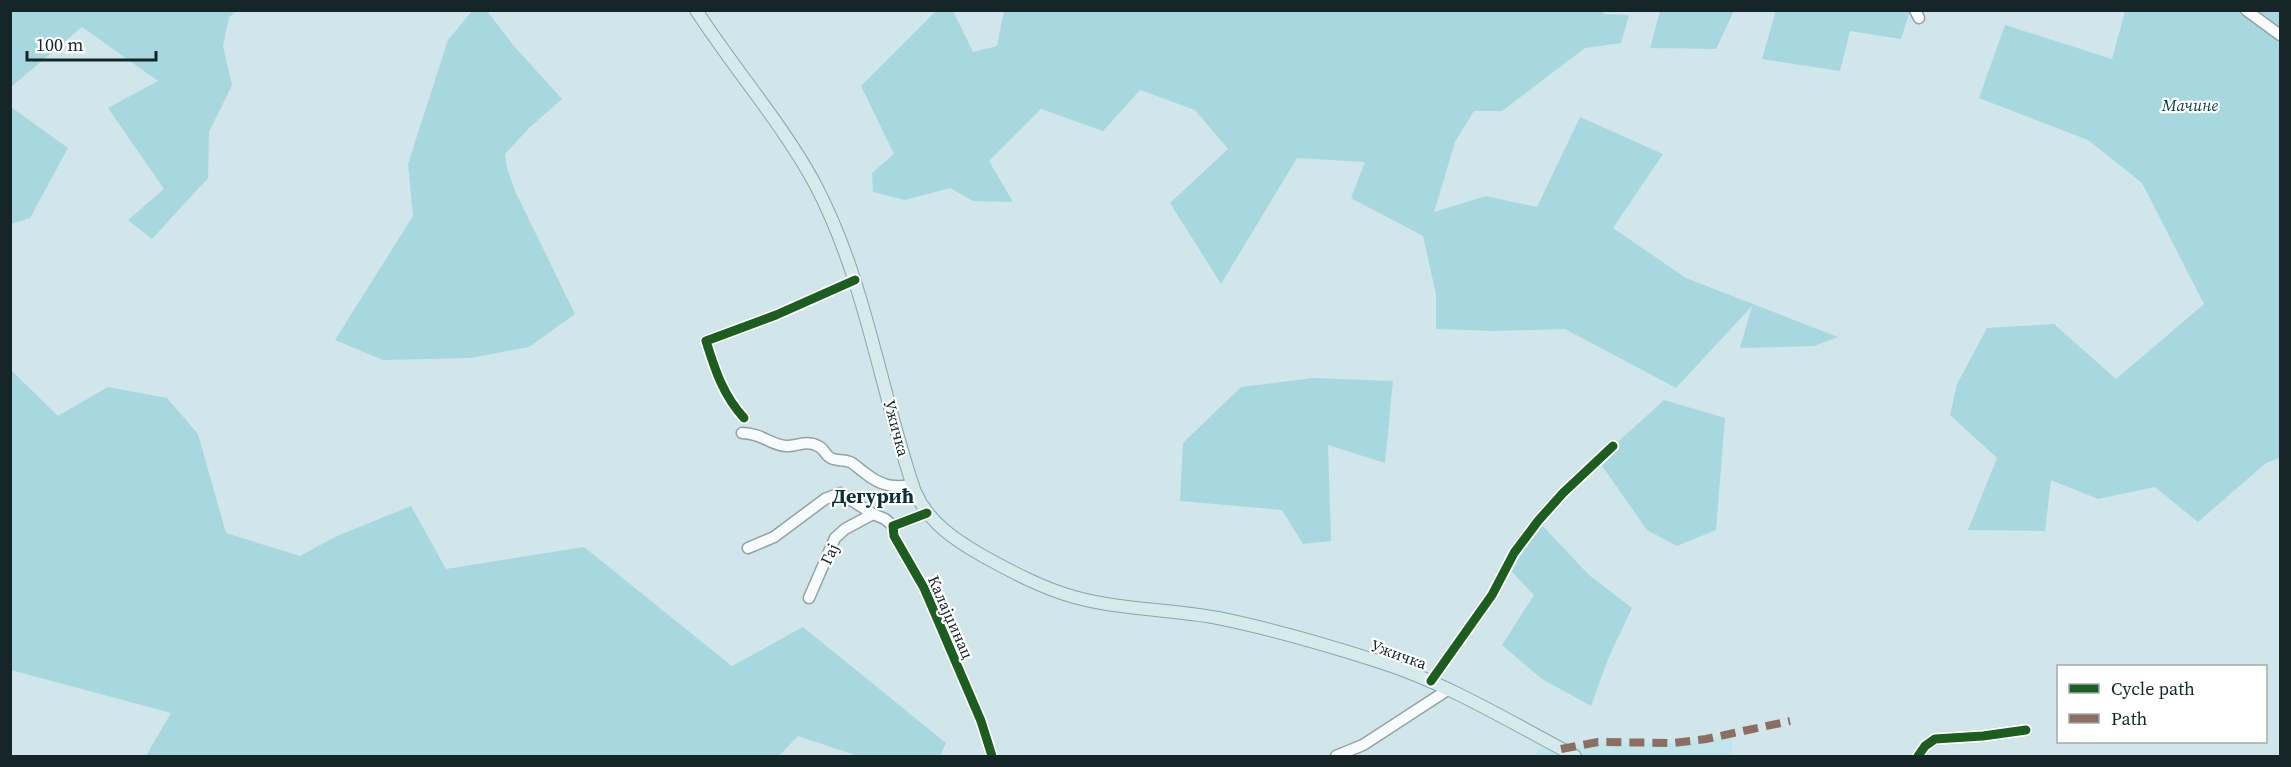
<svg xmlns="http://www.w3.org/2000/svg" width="2291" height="767" viewBox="0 0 2291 767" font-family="'Source Serif 4',serif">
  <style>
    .built { fill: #c0e6ec }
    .green { fill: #a7d8e0 }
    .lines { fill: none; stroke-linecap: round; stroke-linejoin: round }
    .minor-casing { stroke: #92a3a6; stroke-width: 13 }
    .major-casing { stroke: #82a8ad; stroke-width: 14 }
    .minor { stroke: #f8fbfc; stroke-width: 10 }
    .major { stroke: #d6e9eb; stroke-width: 12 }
    .quiet { stroke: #8d6e63; stroke-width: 8; stroke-dasharray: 15 8; stroke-linecap: butt }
    .cycleway-casing { stroke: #fff; stroke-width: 13 }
    .cycleway { stroke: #1b5e20; stroke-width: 9 }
    .labels { text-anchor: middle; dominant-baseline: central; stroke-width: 4.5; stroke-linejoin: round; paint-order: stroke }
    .park-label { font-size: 16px; font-style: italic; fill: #003a41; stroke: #fff }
    .street-label { font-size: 16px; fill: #162628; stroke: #fff }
    .quarter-label { font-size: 20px; font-weight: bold; fill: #0a3136; stroke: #fff }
  </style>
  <rect width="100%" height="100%" fill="#d0e6ea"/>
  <!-- built -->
  <path class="built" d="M1732 733V756H1533L1545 741 1561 749 1598 742 1673 743 1706 739Z"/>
  <!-- green -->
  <g class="green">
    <path d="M1776 10H1910V11L1901 39 1850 31 1840 71 1762 59Z"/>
    <path d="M10 11H237L229 17 223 46 232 85 209 132 208 178 152 239 128 220 164 189 108 108 158 81 82 27 11 87Z"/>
    <path d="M472 11H487L514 46 562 99 529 128 505 154 507 168 515 191 575 314 529 347 471 358 383 360 335 340 413 216 408 164 448 40Z"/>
    <path d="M1604 11 1603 14 1629 15 1621 43 1585 48 1502 111H1474L1455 142 1434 212 1486 196 1537 207 1580 117 1663 154 1613 228 1686 278 1838 337 1814 346 1740 348 1752 306 1676 388 1565 329 1494 331 1436 329V294L1423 236 1351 198 1365 162 1297 158 1221 284 1170 203 1228 149 1195 110 1140 90 1103 131 1041 109 989 161 1013 202 973 201 950 188 905 200 873 192 872 173 894 154 861 86 936 11H953L973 52 997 46 1004 11Z"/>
    <path d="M1660 11V10L1734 11 1716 49 1650 48Z"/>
    <path d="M2125 11H2280V458L2266 463 2198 522 2155 487 2098 499 2051 480 2045 531 1968 530 1997 458 1950 415 1957 384 1987 328 2054 324 2116 379 2204 304 2142 183 2088 140 1979 98 2005 25 2112 59Z"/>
    <path d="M11 107 68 148 30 218 11 224Z"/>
    <path d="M10 369 58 416 108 387 167 398 198 434 226 533 300 556 337 536 411 506 446 569 584 547 732 666 803 627 946 743 940 756H858L798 736 779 756H146L171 713 11 670Z"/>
    <path d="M1313 378 1393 381 1385 463 1328 445 1331 541 1303 544 1282 510 1180 501 1183 443 1241 387Z"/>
    <path d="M1664 400 1725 418 1716 530 1677 546 1647 530 1598 460Z"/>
    <path d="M1538 521 1589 575 1632 608 1608 659 1591 706 1542 679 1502 645 1534 595 1507 567Z"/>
  </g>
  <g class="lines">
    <!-- minor casing -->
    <g class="minor-casing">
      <g id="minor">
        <path d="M1915 10 1919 18"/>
        <path d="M2246 10 2280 35"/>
        <path d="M744 418C723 395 715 370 706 341L776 315 855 280"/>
        <path d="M742 433C762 433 772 446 786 446 798 446 807 440 818 446 823 448 824 452 828 456 834 462 842 459 850 462 855 464 860 470 865 473 881 486 893 488 913 485"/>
        <path d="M927 513 893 526 894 536 924 588 981 721 992 756"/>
        <path d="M748 548 774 537 825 499 840 493 873 514 885 519 893 526"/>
        <path d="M809 598 835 538 845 529 873 514"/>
        <path d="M1431 681 1492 595 1514 553 1538 521 1563 493 1613 446"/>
        <path d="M1336 756 1363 745 1449 689"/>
        <path d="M1918 756 1925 746 1935 739 1983 736 2026 730"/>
      </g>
    </g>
    <!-- major casing -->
    <g class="major-casing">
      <path id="major" d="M696 10C734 69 782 123 815 184 866 281 880 390 915 492 929 523 955 540 983 556 1012 572 1042 588 1074 597 1121 610 1170 609 1218 618 1272 629 1327 645 1380 662 1449 684 1512 723 1575 756"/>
    </g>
    <!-- minor -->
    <use href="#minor" class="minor"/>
    <!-- major -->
    <use href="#major" class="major"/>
    <!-- quiet -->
    <path class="quiet" d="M1561 749 1598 742 1673 743 1706 739 1790 721"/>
    <!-- cycleway casing -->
    <g class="cycleway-casing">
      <g id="cycleway">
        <path d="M744 418C723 395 715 370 706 341L776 315 855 280"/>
        <path d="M927 513 893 526 894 536 924 588 981 721 992 756"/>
        <path d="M1431 681 1492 595 1514 553 1538 521 1563 493 1613 446"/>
        <path d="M1918 756 1925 746 1935 739 1983 736 2026 730"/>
      </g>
    </g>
    <!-- cycleway -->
    <use href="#cycleway" class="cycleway"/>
  </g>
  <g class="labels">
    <!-- park labels -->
    <g class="park-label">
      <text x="2190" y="105">Мачине</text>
    </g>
    <!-- street labels -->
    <g class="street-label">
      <text transform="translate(897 428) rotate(75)">Ужичка</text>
      <text transform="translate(829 554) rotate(-65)">Гај</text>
      <text transform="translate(951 617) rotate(66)">Калајџинац</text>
      <text transform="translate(1399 654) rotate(20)">Ужичка</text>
    </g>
    <!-- quarter labels -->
    <g class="quarter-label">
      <text x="873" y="496">Дегурић</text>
    </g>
  </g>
  <!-- border -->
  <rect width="2291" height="767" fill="none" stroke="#162628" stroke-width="24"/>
  <!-- legend -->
  <rect x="2057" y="665" width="210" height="78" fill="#ffffff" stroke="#a2a8a9" stroke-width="1.5"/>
  <rect x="2069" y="684" width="30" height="9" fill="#1b5e20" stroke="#a2a8a9" stroke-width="1.5"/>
  <text x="2111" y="695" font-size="18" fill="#162628">Cycle path</text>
  <rect x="2069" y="714" width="30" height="9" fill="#8d6e63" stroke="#a2a8a9" stroke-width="1.5"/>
  <text x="2111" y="725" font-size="18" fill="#162628">Path</text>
  <!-- scale -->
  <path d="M27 51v9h129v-9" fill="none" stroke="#162628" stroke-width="3"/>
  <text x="36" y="51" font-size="18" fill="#162628" stroke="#ffffff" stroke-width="4.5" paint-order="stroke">100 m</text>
</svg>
